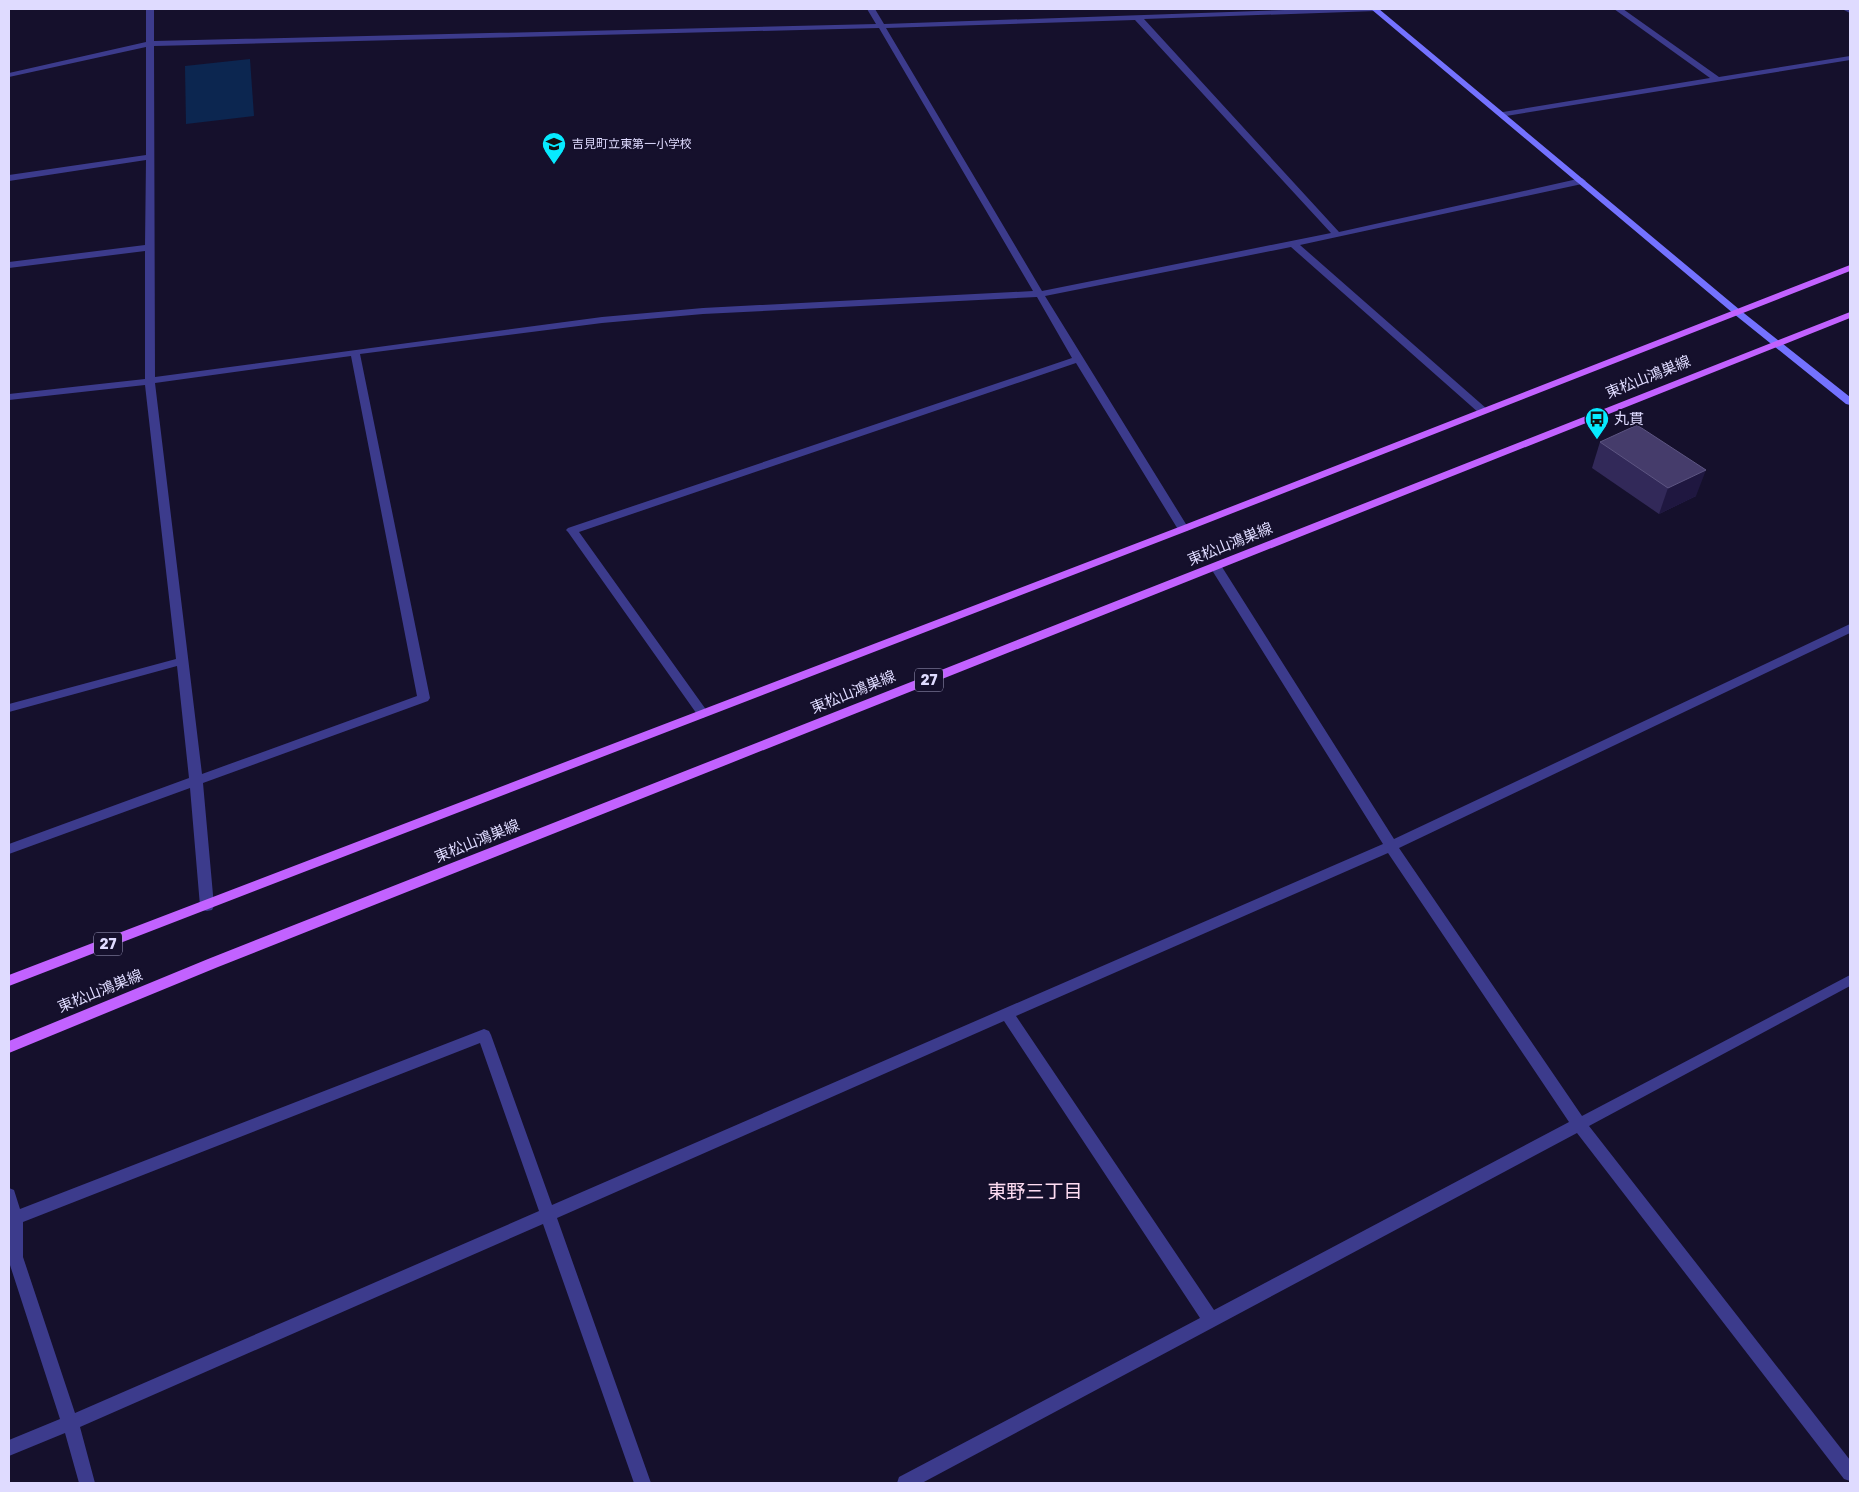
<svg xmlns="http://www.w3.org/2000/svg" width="1859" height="1492" viewBox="0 0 1859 1492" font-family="Rubik,'Noto Sans JP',sans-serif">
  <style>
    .water { fill: #0c2650 }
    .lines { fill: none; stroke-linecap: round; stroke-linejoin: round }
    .street { fill: #3c3b8c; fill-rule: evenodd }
    .secondary { fill: #7472ff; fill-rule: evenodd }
    .primary { fill: #c262ff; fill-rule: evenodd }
    .wall { fill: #322959 }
    .shaded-wall { fill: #1f1740 }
    .building { fill: #453c6b; stroke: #5d5582 }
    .labels { text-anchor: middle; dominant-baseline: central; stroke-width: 4; stroke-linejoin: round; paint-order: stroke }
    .far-poi-label { font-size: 12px; fill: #dfdbff; stroke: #15102c; text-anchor: start }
    .shield { fill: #15102c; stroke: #a29ec0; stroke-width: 1 }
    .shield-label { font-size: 14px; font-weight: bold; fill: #dfdbff }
    .street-label { font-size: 15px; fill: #dfdbff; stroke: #15102c }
    .poi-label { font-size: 15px; fill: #dfdbff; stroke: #15102c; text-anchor: start }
    .near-neighbourhood-label { font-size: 19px; fill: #ffddf3; stroke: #15102c }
  </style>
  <rect width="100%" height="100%" fill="#15102c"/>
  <!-- water -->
  <path class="water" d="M250 59 254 116 186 124 185 66Z"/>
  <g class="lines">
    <!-- street -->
    <g class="street">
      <path d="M146 9H154V41L876 24 867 9H875L884 24 1314 9H1380L1376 11 1144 19 1339 232 1582 178 1586 181 1582 184 1300 245 1487 409 1488 411 1483 414 1479 413 1291 247 1045 296 1189 529 1187 531H1179L1076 363 579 532 707 711 709 714 703 718 699 717 568 532 566 530 568 528 1072 358 1037 297 703 314 602 323 360 354 430 698 428 701 203 783 214 906 212 910 207 911 202 910 200 906 190 788 9 854V844L189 778 177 666 9 712V704L176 659 145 385 9 400V394L145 379V251L9 268V262L145 245 146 160 9 181V175L146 155V47L9 77V73L146 42ZM1135 20 1331 233 1042 291 886 28ZM879 28 1033 291 703 308 602 317 155 377 154 46ZM351 356 417 696 202 774 155 383Z"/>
      <path d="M1614 9H1623L1719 77 1850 56V60L1500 117 1499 115 1503 112 1710 78Z"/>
      <path d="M1842 9H1850V13Z"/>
      <path d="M1216 563 1222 567 1394 839 1850 624V633L1399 848 1582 1116 1850 975V986L1589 1126 1850 1460V1481L1844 1479 1577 1133 922 1483H897L899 1477 1200 1318 1004 1021 557 1218 651 1483H634L543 1224 80 1427 95 1483H79L65 1433 9 1456V1440L60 1419 9 1262V1188L14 1190 20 1209 484 1029 489 1031 491 1035 552 1205 1383 844 1210 567ZM1388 853 1569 1122 1214 1310 1016 1016ZM480 1043 539 1211 75 1413 23 1257V1222Z"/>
    </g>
    <!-- secondary -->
    <path class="secondary" d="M1371 9H1379L1740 310 1850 397V405L1846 404 1734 314Z"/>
    <!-- primary -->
    <g class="primary">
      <path d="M1850 265V271L1187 531 9 986V975L1179 527Z"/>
      <path d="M1850 312V318L218 967 9 1053V1041L208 959Z"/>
    </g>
  </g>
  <!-- wall -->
  <path class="wall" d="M1600 442 1696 496 1659 514 1592 468Z"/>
  <!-- shaded-wall -->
  <path class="shaded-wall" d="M1706 470 1696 496 1659 514 1668 488Z"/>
  <!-- building -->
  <path class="building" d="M1637 425 1706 470 1668 488 1600 442Z"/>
  <!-- icons -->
  <defs>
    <g id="school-pin" transform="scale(1.25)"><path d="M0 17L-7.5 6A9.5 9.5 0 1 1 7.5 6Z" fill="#07eaff" stroke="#15102c"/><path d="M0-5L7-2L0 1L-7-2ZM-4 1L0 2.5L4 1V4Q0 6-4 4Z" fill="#111"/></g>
    <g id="bus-pin" transform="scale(1.25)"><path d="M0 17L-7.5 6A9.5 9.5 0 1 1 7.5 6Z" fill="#07eaff" stroke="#15102c"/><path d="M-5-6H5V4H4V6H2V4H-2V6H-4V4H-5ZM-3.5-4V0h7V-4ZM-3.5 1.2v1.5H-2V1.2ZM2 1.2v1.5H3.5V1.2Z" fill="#111"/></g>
  </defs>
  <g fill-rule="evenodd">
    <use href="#school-pin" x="554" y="144"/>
    <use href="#bus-pin" x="1597" y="419"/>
  </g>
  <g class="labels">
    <!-- far-poi labels -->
    <g class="far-poi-label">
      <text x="572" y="144">吉見町立東第一小学校</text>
    </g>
    <!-- shield labels -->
    <g class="shield">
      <rect x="915" y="668.5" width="28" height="23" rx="4"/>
      <rect x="94" y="932.5" width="28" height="23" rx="4"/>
    </g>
    <g class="shield-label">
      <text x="929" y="680">27</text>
      <text x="108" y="944">27</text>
    </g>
    <!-- street labels -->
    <g class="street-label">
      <text transform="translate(1648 377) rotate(-22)">東松山鴻巣線</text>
      <text transform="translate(1230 544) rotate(-22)">東松山鴻巣線</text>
      <text transform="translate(853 692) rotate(-22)">東松山鴻巣線</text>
      <text transform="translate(477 841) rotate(-22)">東松山鴻巣線</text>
      <text transform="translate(100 991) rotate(-22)">東松山鴻巣線</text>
    </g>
    <!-- poi labels -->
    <g class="poi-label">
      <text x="1614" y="419">丸貫</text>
    </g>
    <!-- near-neighbourhood labels -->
    <g class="near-neighbourhood-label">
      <text x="1035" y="1191">東野三丁目</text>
    </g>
  </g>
  <!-- border -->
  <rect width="1859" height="1492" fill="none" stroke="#dfdbff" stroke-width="20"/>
</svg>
